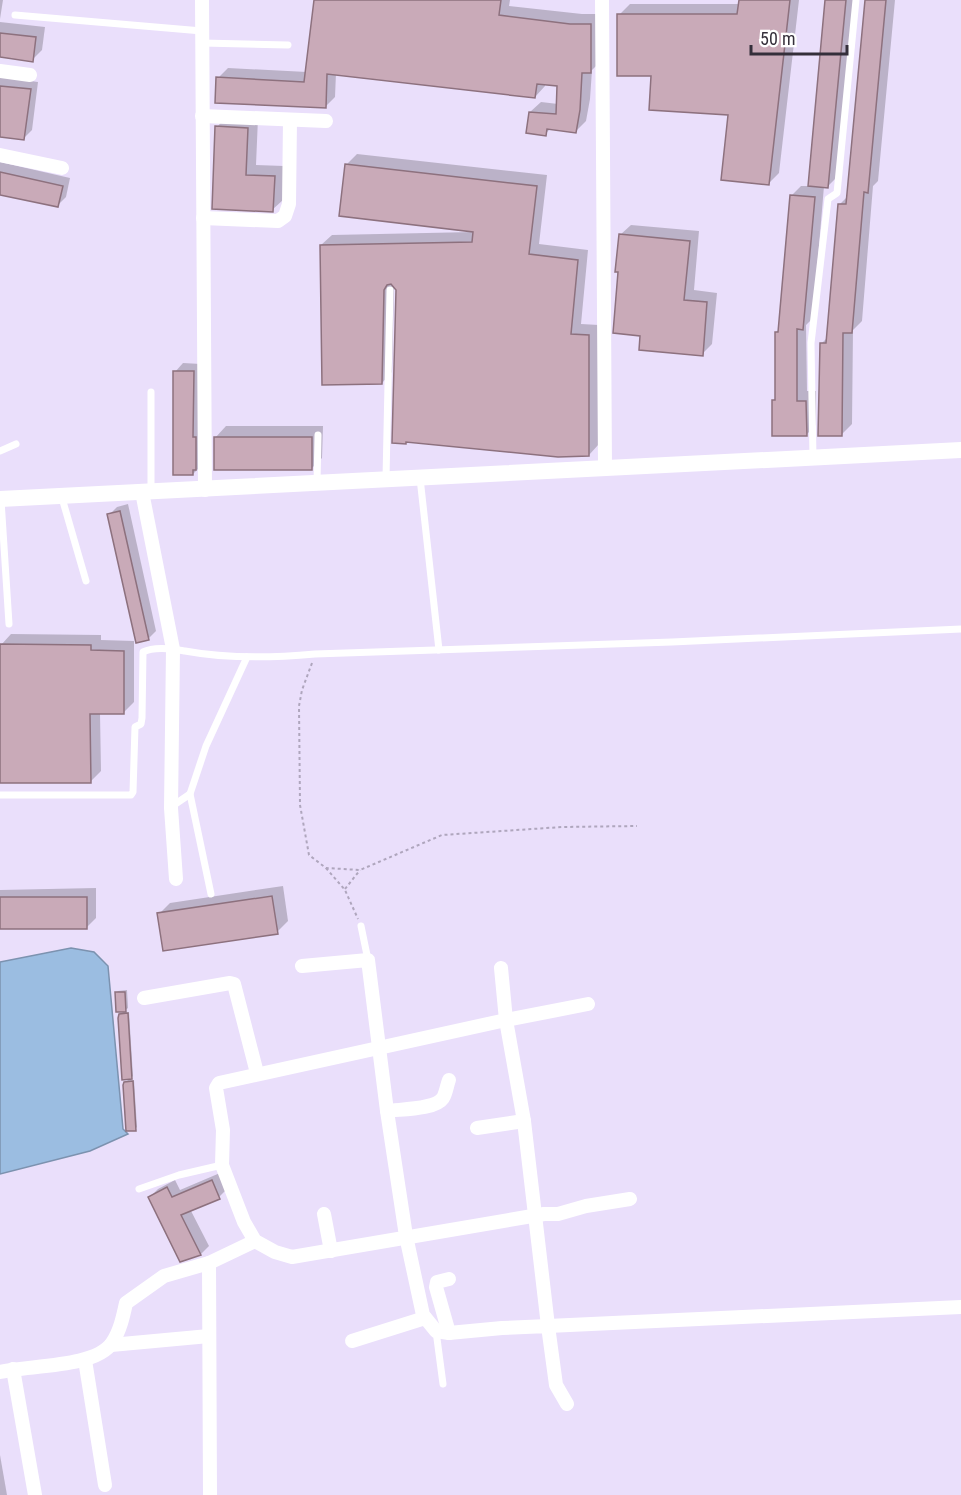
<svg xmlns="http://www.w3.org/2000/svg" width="961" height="1495" viewBox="0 0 961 1495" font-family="'Roboto Condensed',sans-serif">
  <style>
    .water { fill: #9bbde1; stroke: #7c92af; stroke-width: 1.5 }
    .shadow { fill: #0003 }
    .building { fill: #c9aab8; stroke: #8d717e; stroke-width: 1.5 }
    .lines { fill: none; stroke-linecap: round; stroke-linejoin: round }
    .path { stroke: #afa6bd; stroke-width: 2; stroke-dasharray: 3 3; stroke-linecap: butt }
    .service { stroke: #fff; stroke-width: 7 }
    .minor { stroke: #fff; stroke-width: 14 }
    .tertiary { stroke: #fff; stroke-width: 16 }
  </style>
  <rect width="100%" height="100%" fill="#eadffb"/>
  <!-- water -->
  <path class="water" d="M71 948 94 952 108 966 123 1129 128 1134 90 1151 0 1174V962Z"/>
  <!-- shadow -->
  <g class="shadow">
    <path d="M0 0H3L0 19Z"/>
    <path d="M316 0H510L509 6 582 14H601V61L592 70 590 99 586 121 576 131 551 128 545 134 530 112 541 102 558 104 559 85 545 83V86L535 97 336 73 335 97 325 107 218 78 228 68 307 72Z"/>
    <path d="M740 0H799L779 173 769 183 729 114 653 74 619 15 630 4H740Z"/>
    <path d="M826 0H855L839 175 828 186H824L813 318 806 325 807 391H816V425L806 435 773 401 777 398 776 332 780 329 791 196 801 186H809Z"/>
    <path d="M867 0H895L878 181 873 186 862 321 853 330 852 424 841 435 822 343 828 337 840 204 849 195Z"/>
    <path d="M0 22 45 27 42 50 32 60 0 56Z"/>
    <path d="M0 77 38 82 32 130 24 138 0 135Z"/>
    <path d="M227 116 258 118 256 165 284 166 283 200 272 210 214 208 217 127Z"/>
    <path d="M357 154 547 175 539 244 588 250 581 324 599 325V444L589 455 394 286 392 372 382 383 321 245 332 235 473 232V230L347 164Z"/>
    <path d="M0 162 70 178 66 197 58 205 0 193Z"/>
    <path d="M631 225 699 231 694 290 717 293 712 344 702 354 642 335 620 271V235Z"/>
    <path d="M183 363 201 364V466L193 474 175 372Z"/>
    <path d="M226 426H323L322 458 311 469 215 438Z"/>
    <path d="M128 504 156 631 148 639 109 515 117 507Z"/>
    <path d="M11 634 101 635V640L134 641V702L123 713H100L101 771 90 782 0 781V648L1 645Z"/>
    <path d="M283 886 288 921 277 932 159 914 170 903Z"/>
    <path d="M96 888V918L87 927 0 928V890Z"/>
    <path d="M127 990 128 1008 123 1012H129L133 1076 129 1080H134L137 1127 135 1129 125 1083 130 1078 120 1015 125 1010 116 993 118 991Z"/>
    <path d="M220 1173 227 1189 219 1197 190 1209 209 1246 201 1254 181 1260 150 1197 158 1189 175 1180 180 1190Z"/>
    <path d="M0 1455 7 1495H0Z"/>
  </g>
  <!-- building -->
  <g class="building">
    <path d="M314 0H501L499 15 570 24H591V73H582L580 110 576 133 547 129 546 136 526 133 529 112 556 114 557 86 537 84 535 98 327 74 326 108 215 103 216 77 304 82Z"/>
    <path d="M739 0H790L769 185 721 180 728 115 649 110 651 76H617V14H737Z"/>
    <path d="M825 0H846L828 188 808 186Z"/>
    <path d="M865 0H886L868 193 864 192 852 333H843L842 436H818L820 343H826L838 204H846Z"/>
    <path d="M0 33 36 37 33 62 0 57Z"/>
    <path d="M0 86 31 89 24 140 0 137Z"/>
    <path d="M215 126 248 128 246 175 275 176 273 212 212 209Z"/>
    <path d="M345 164 537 186 529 254 578 260 571 334 589 335V456L558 457 406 442V444L392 443 396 290 391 284 387 285 384 290 382 384 322 385 320 245 472 242 473 232 339 216Z"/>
    <path d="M0 172 63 186 58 207 0 195Z"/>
    <path d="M790 195 815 197 803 330 797 329V401H806L807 436H772V400H775V332H778Z"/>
    <path d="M619 234 690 241 684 300 707 302 703 356 639 350 640 336 613 333 618 272H615Z"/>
    <path d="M173 371H194L193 437H196V470H193V475H173Z"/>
    <rect x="214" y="437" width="98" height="33"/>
    <path d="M120 511 149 640 136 643 107 514Z"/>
    <path d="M0 644 91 645V650L124 651V714H90L91 783H0Z"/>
    <path d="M272 896 278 934 163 951 157 913Z"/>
    <rect x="0" y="897" width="87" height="32"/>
    <path d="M115 992H125L126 1012H116Z"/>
    <path d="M128 1013 132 1079 122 1080 118 1018 119 1014Z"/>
    <path d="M133 1081 136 1131H126L123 1085 124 1082Z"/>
    <path d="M212 1180 220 1199 181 1215 201 1255 180 1262 148 1197 167 1187 172 1197Z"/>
  </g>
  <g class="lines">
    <!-- path -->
    <g class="path">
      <path d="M312 663 302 690 299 706 300 805 309 855 326 868 360 870 442 835 562 827 637 826"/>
      <path d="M326 868 345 890 358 919"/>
      <path d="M345 889 360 870"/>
    </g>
    <!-- service -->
    <g class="service">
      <path d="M15 15 202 31"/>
      <path d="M202 43 288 45"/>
      <path d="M151 392V492"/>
      <path d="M0 451 16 444"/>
      <path d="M813 458 811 343 828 199 837 193 856 0"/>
      <path d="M386 478 390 290"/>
      <path d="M420 478 439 650"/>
      <path d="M317 483 318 435"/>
      <path d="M62 498 86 581"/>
      <path d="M1 500 9 624"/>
      <path d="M190 794 211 894"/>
      <path d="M0 795H131L133 792 135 727 141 724 142 718 143 652C155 646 172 649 185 651 228 659 271 658 315 654L672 642 961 629"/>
      <path d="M171 807 190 794 206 746 247 657"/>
      <path d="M361 926 368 960"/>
      <path d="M139 1189 179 1175 222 1165"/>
      <path d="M436 1331 443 1384"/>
    </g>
    <!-- minor -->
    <g class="minor">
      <path d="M202 0 205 490"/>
      <path d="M602 0 605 468"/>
      <path d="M0 71 30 75"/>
      <path d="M202 116 326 121"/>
      <path d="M0 155 62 168"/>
      <path d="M203 218 278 221 285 216 289 204 290 120"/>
      <path d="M142 492 173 649 171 808 176 879"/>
      <path d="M302 966 368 960 387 1111 406 1236 423 1315 436 1331 449 1333 502 1328 548 1326 556 1385 567 1404"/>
      <path d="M501 968 506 1020 524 1121 548 1326 961 1307"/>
      <path d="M144 998 230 983 234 984 257 1073"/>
      <path d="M588 1004 506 1020 219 1083 216 1088 223 1130 222 1165 244 1222 255 1241 275 1252 292 1257 544 1214H558L586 1206 630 1199"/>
      <path d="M387 1111C400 1109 435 1110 443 1098 446 1093 447 1085 449 1080"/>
      <path d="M477 1128 524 1121"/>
      <path d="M324 1214 331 1251"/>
      <path d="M449 1279 437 1282 436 1287 449 1333"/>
      <path d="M352 1341 425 1318"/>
      <path d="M111 1345 209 1336"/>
      <path d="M85 1360 105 1485"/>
      <path d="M13 1369 35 1495"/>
      <path d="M0 1372C28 1365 95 1368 112 1343 120 1331 123 1317 126 1303L164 1276 209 1263"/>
      <path d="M210 1495 209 1263 255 1241"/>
    </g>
    <!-- tertiary -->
    <path class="tertiary" d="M0 499 961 450"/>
  </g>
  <!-- scale -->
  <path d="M751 45v9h96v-9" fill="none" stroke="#342f3a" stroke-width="3"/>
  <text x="760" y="45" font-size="18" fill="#342f3a" stroke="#ffffff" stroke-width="4.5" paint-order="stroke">50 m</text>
</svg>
